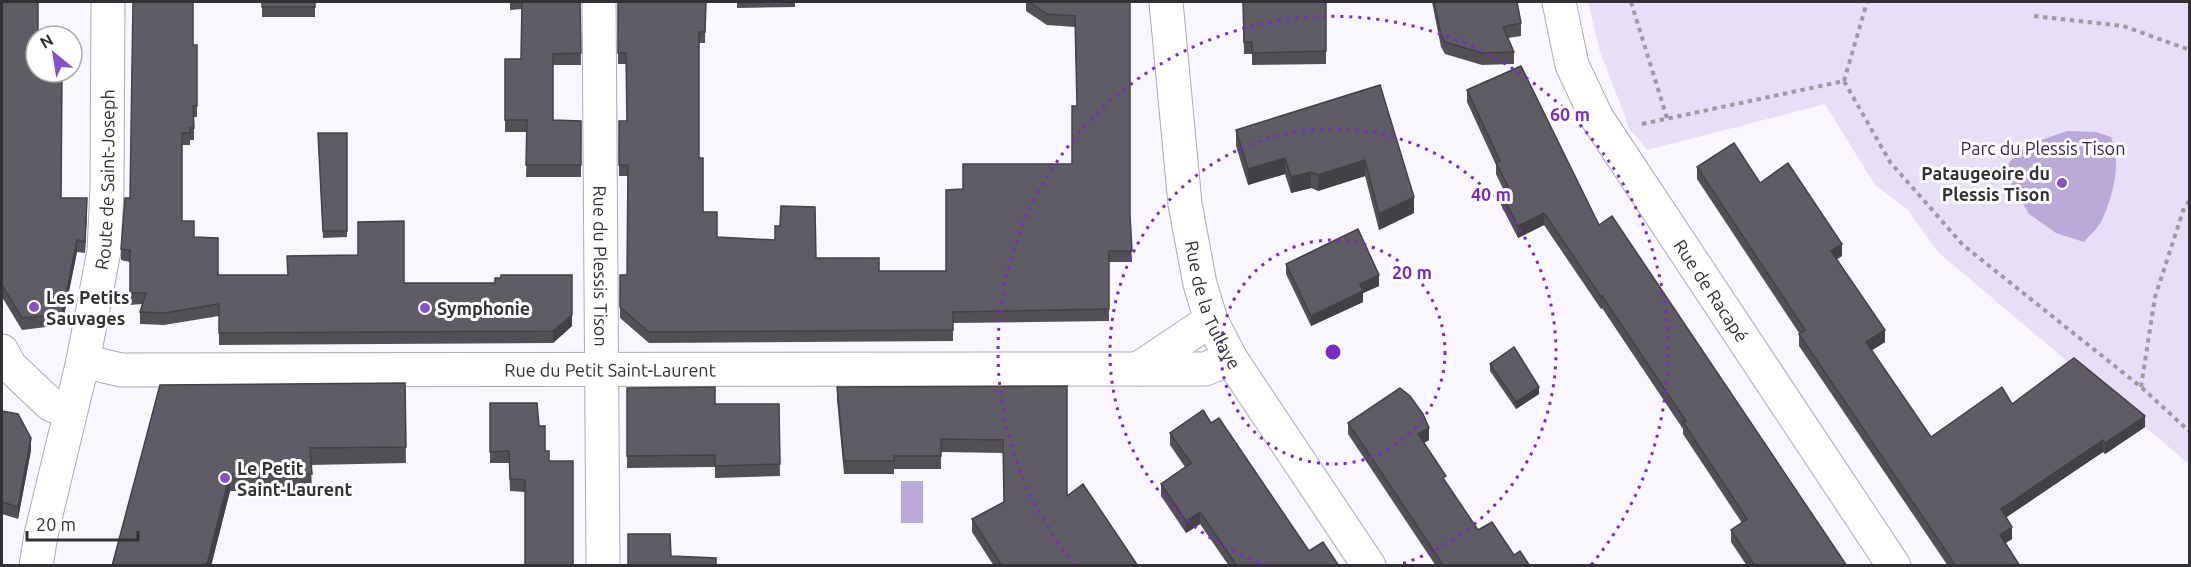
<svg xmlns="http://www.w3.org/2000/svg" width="2191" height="567" viewBox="0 0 2191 567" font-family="Ubuntu,sans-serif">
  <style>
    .green { fill: #e7def8 }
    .water { fill: #bba9d9 }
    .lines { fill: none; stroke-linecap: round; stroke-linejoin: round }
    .minor-casing { stroke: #aeaab4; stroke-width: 35 }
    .tertiary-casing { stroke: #aeaab4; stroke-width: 35 }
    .path { stroke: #9d9ba2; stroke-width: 4; stroke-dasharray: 4.5 4.5; stroke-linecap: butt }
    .minor { stroke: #fff; stroke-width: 33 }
    .tertiary { stroke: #fff; stroke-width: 33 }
    .wall { fill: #534f57 }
    .shaded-wall { fill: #434047 }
    .building { fill: #605c65; stroke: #434047; stroke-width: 1.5 }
    .ring { fill: none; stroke: #7b2cbf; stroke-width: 3; stroke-dasharray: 3 6 }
    .poi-dot { fill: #8851c8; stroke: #fff; stroke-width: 2 }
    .labels { text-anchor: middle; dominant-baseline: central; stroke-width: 6; stroke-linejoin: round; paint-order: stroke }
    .park-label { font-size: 18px; fill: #391e58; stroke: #fff }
    .poi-label { font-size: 18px; font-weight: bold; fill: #323034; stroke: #fff; text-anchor: start }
    .street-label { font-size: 18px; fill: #323034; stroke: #fff }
    .centre { fill: #7b2cbf; stroke: #fff; stroke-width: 3 }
    .ring-label { font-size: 18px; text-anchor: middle; font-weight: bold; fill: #7b2cbf; stroke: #fff; stroke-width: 6; stroke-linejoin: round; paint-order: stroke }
  </style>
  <rect width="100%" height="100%" fill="#f9f6ff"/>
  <!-- green -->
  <path class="green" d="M1588 2H2189V464L1939 253 1907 209 1875 185 1825 104 1647 150 1628 127 1625 116 1600 52Z"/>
  <!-- water -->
  <g class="water">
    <path d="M2067 131 2096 132 2111 137C2122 162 2113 196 2102 220 2098 228 2090 235 2084 242L2056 233 2029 214 2008 178 2009 163 2016 154 2041 140Z"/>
    <rect x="901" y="481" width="22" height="42"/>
  </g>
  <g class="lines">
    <!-- minor casing -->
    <g class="minor-casing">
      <g id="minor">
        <path id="s1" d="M599 2 603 566"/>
        <path id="s2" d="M1166 2 1185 204 1200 284 1211 320 1231 359 1369 566"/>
        <path id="s3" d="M1559 2 1572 65 1597 118 1894 566"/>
        <path d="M1211 320 1138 369H1205L1231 359"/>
        <path d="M2 351 10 366 50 404 70 413"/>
        <path id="s4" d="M83 361 121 370 1138 369"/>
      </g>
    </g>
    <!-- tertiary casing -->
    <g class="tertiary-casing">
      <g id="tertiary">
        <path id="s5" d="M36 566 41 535 83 361 104 251 107 189 108 2"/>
      </g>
    </g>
    <!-- path -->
    <g class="path">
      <path d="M1631 2 1667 118"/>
      <path d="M2034 16 2123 26 2190 50"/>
      <path d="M1844 81 1867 2"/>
      <path d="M1642 124 1844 81 1890 162 1963 245 2141 387 2190 432"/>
      <path d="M2141 387 2155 297 2184 208 2190 200"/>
    </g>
    <!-- minor -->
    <use href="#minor" class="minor"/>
    <!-- tertiary -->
    <use href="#tertiary" class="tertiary"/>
  </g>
  <!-- wall -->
  <g class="wall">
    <path d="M2 2 38 33 61 198 87 209 85 253 77 252 62 325 22 330 2 297Z"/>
    <rect x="262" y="2" width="53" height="15"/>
    <path d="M510 2H580L581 65H553V120L581 121V177H526L527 132H505V59H521L522 9 510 10Z"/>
    <path d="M618 2H706L705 43H699V158L703 212 717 237 816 258 879 271H946L963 189 1072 164 1077 106 1075 27 1047 25 1026 11V2H1130V215L1132 262H1109V321L953 323V341L649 343 620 318V275H627L628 176H619V121H627L626 64H618Z"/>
    <path d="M737 2H795V7L737 8Z"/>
    <path d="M1243 2H1326V64L1252 65V54H1244Z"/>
    <path d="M1432 2H1517L1521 23V36L1508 38 1514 52V64L1482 65 1445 54 1441 47Z"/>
    <path d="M197 45V117H194V140H190V145H182V221L194 237 218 275 404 283 572 326 553 343 219 345V316L164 325 140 324V312L142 304 130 305V262L121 260V249L130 198Z"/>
    <path d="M1380 85 1414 213 1379 230 1365 176 1318 191 1311 188 1291 193 1285 174 1248 185 1236 146V130Z"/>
    <path d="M1467 90 1599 225 1847 566H1747L1731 542V530L1742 523 1683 434V429L1602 308 1601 309 1544 225 1518 238 1501 205V193L1504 191 1496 174V165L1467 102Z"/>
    <path d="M347 133V237L323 238 318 139Z"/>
    <path d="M1697 167 1760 183 1842 256 1836 259 1885 342 1871 351 1931 437 2012 404 2145 427 2105 454 2103 452 2006 517 2012 539 2006 543 2020 566H1948L1799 346V333L1697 179Z"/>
    <path d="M1286 264 1379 286 1363 293V302L1311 326 1286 274Z"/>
    <path d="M1490 364 1539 394 1516 409 1490 371Z"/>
    <path d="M405 383 406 463 311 465 312 491H230L211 566H112L160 385Z"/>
    <path d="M1067 386V496L1138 566H994L972 532V519L1004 502 1003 453 941 452V469H894V474H844L837 400V387Z"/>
    <path d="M627 388 715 404H779L780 476 715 478V467L627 468Z"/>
    <path d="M490 403H537L525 492 510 491 509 463H490Z"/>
    <path d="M2 411 31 450 18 519 2 514Z"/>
    <path d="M1211 423 1309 551 1339 566H1229L1200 524 1186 533 1161 496V484L1185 467 1170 445V433Z"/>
    <path d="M1348 423 1429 440 1424 443 1446 483 1478 530 1530 566H1436L1348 434Z"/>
  </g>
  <!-- shaded-wall -->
  <g class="shaded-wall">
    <path d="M1285 158V174L1248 185V169Z"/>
    <path d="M1365 160V176L1318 191V175Z"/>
    <path d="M1311 172V188L1291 193V177Z"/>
    <path d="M1414 197V213L1379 230V214Z"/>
    <path d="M87 198V209L85 253V242Z"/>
    <path d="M1544 213V225L1518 238V226Z"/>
    <path d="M77 240V252L62 325V314Z"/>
    <path d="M1842 244V256L1831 263V251Z"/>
    <path d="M1379 275V286L1363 293V302L1311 326V316L1360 284Z"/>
    <path d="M1602 296V308L1601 309V297Z"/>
    <path d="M572 315V326L553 343V331Z"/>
    <path d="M1885 330V342L1866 354V342Z"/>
    <path d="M1539 387V394L1516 409V402Z"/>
    <path d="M2145 416V427L2105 454V443Z"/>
    <path d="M1429 428V440L1418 446V434Z"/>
    <path d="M31 438V450L18 519V507Z"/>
    <path d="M2103 440V452L2001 521V509Z"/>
    <path d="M230 474V491L211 566H207Z"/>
    <path d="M1200 512V524L1186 533V521Z"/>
    <path d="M2012 527V539L2000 546V535Z"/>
  </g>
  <!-- building -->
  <g class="building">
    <path d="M2 2H38V33H62V36H36V72H62L61 198H87L85 242 77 240 62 314 22 318 2 285Z"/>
    <path d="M133 2H193V45H197V106H193L194 128H190V133H182V221H194V237L218 238V275H288L287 256 358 255V222L404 221V283H495V278H501V275H572V315L553 331 219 333V304L164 313 140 312 146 293H130V250L121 249 125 198H130Z"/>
    <rect x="262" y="2" width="53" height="5"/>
    <path d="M522 2H580L581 53 553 54V120L581 121V165H526L527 120H505V59H521Z"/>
    <path d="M618 2H706L705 32H699V158H703V212H717V237L775 240V226H780L781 206 815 207 816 258H879V271H946V190L963 189V164H1072V106H1077L1075 16 1047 14 1029 2H1130V215L1132 251H1109V309L953 312V330L649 332 620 307V275H627L628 165H619V121H627L626 53H618Z"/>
    <path d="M1243 2H1326V51L1252 53V42H1244Z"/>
    <path d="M1434 2H1517L1521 23 1503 27 1514 52 1482 53 1445 42 1441 35Z"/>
    <path d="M1521 66 1599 225 1612 216 1847 566H1755L1731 530 1747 519 1683 422 1686 421 1602 296 1601 297 1544 213 1518 226 1501 193 1509 189 1496 162 1500 161 1467 90Z"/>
    <path d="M1380 85 1414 197 1379 214 1365 160 1318 175 1311 172 1291 177 1285 158 1248 169 1236 130Z"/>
    <path d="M318 133H347V231H323Z"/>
    <path d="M1734 143 1760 183 1788 163 1842 244 1831 251 1885 330 1866 342 1931 437 2002 387 2012 404 2074 358 2145 416 2105 443 2103 440 2001 509 2012 527 2000 535 2020 566H1956L1799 334 1805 330 1697 167Z"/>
    <path d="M1358 229 1379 275 1360 284 1363 291 1311 316 1286 264Z"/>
    <path d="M1514 347 1539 387 1516 402 1490 364Z"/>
    <path d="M405 383 406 447 310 448 312 474H230L207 564 187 566H112L160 385Z"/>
    <path d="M1067 386V496L1083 484 1138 566H1002L972 519 1004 502 1003 440 941 439V456H894V461H844L837 387Z"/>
    <path d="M715 387V404H779L780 464 715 466V455L627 456V388Z"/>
    <path d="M1400 388 1410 396 1423 414 1429 428 1418 434 1446 476 1443 478 1478 530 1492 522 1514 555 1520 551 1530 566H1444L1348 423Z"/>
    <path d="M490 403H537L539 426H545V451H549V461H573V566H525V480L510 479 509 451 490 452Z"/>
    <path d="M1203 410 1211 423 1219 418 1309 551 1323 542 1339 566H1237L1200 512 1186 521 1161 484 1191 463 1170 433Z"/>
    <path d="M2 411 18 414 31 438 18 507 2 502Z"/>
    <path d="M628 534H670L671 556 716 558V566H628Z"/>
  </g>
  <!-- distance rings -->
  <g class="ring">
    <circle cx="1333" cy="352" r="112"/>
    <path d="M1268 565A223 223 0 1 1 1398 565"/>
    <path d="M1075 565A335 335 0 1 1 1591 565"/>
  </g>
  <!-- markers -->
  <g class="poi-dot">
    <circle cx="2062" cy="183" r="6"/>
    <circle cx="34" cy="307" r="6"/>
    <circle cx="425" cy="308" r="6"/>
    <circle cx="225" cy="478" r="6"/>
  </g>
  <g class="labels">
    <!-- park labels -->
    <g class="park-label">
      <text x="2043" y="148">Parc du Plessis Tison</text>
    </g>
    <!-- poi labels -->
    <g class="poi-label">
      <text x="2050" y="173" text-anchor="end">Pataugeoire du<tspan x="2050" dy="21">Plessis Tison</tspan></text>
      <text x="46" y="297">Les Petits<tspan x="46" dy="21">Sauvages</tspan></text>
      <text x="437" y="308">Symphonie</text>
      <text x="237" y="468">Le Petit<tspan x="237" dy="21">Saint-Laurent</tspan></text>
    </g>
    <!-- street labels -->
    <g class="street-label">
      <text stroke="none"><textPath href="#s5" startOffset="394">Route de Saint-Joseph</textPath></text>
      <text stroke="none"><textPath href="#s1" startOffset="264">Rue du Plessis Tison</textPath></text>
      <text stroke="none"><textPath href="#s3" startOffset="330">Rue de Racapé</textPath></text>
      <text stroke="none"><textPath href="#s2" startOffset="308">Rue de la Tullaye</textPath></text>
      <text stroke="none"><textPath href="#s4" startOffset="528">Rue du Petit Saint-Laurent</textPath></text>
    </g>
  </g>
  <circle cx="1333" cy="352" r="9" class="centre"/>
  <g class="ring-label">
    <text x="1570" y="121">60 m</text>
    <text x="1491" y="201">40 m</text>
    <text x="1412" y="279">20 m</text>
  </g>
  <!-- border -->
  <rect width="2191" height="567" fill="none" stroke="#323034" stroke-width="6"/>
  <!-- north arrow -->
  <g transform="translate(54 54) rotate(330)"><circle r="28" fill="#ffffff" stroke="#adacae" stroke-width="1.5"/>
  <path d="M0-4.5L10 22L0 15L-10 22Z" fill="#8851c8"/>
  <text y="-9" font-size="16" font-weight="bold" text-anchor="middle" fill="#323034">N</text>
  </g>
  <!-- scale -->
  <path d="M27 531v9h111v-9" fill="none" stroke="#323034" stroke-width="3"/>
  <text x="36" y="531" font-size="18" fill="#323034" stroke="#ffffff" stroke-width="4.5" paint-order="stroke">20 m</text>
</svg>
